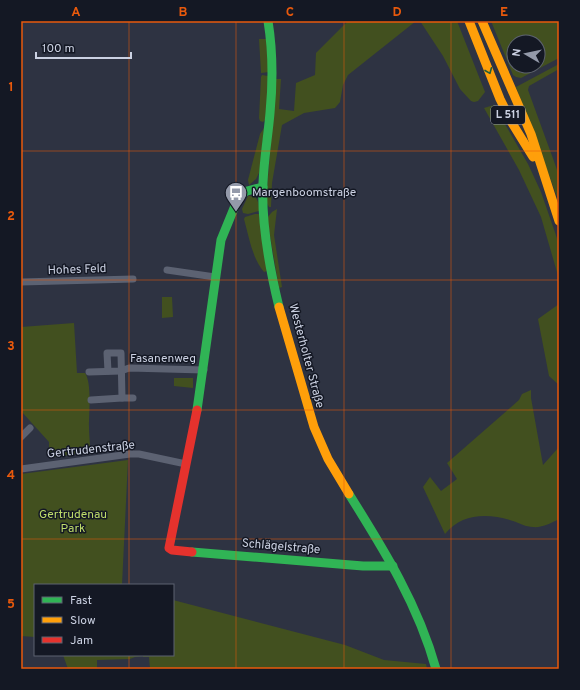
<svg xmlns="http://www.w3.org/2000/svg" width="580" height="690" viewBox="0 0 580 690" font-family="Overpass,sans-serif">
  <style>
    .green { fill: #42501f; fill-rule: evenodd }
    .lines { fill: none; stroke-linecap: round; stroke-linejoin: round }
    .street { stroke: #5c6272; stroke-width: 7 }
    .fast { stroke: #30b455; stroke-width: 9 }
    .slow { stroke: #ff9f0a; stroke-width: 9 }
    .jam { stroke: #e5322d; stroke-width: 9 }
    .oneway { stroke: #215e3a }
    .grid { fill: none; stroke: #e8590c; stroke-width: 1; stroke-opacity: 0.55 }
    .labels { text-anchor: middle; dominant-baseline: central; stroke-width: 3; stroke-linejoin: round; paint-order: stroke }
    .shield { fill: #141824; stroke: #949aa9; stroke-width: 1 }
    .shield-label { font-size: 11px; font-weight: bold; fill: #cbd1e2 }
    .poi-label { font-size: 12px; fill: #cbd1e2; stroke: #141824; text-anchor: start }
    .street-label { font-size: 12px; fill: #cbd1e2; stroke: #141824 }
    .park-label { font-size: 12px; fill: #bedc6a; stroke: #141824 }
    .neatline { fill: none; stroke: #e8590c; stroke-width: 1.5 }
    .grid-label { font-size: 13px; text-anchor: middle; font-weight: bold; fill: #e8590c }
  </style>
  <rect width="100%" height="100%" fill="#2e3342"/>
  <!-- green -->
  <g class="green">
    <path d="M348 21H416L348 75 343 85 340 102 335 108 304 113 282 125 272 183 271 207H269L266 201 276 79H281L279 109 294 111 296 83 315 75 316 53Z"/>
    <path d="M420 21H457L485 92 478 101 474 102 471 101 460 89 443 56Z"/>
    <path d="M491 21H559V58L521 78 516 77 513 75ZM514 42H538V66H514Z"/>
    <path d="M259 39H267L269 72 261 73V72Z"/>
    <path d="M559 64V69L529 86 528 90 559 175V202L516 87Z"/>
    <path d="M262 75 268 76 267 118 263 122 260 121 259 118 261 77Z"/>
    <path d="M494 105 528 164 541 192 559 244V279L541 217 519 170 484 108Z"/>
    <path d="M264 128 260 171 256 179 249 185 248 180 260 134Z"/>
    <path d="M248 196C258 195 259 203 259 211L248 214 243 213 242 209Z"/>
    <path d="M277 209 274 235 282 287 279 288 267 218 272 212Z"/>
    <path d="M255 214H259L267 271 264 272C252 258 249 237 244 219L245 217Z"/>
    <path d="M162 297H172L173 317 162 318Z"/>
    <path d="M559 304V385L549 376 538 319Z"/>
    <path d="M74 323 77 373H85C92 383 89 414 89 427 89 434 90 442 90 449L89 452 49 458V442L21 411V327Z"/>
    <path d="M174 378H193V388L174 386Z"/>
    <path d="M531 390V398L543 465 559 447V519C551 523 542 528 533 527 526 527 519 523 513 521 488 513 462 513 445 534L423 487 430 477 441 491 457 479 447 463 519 400 522 394Z"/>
    <path d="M128 460 122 585H35V637L21 636V474Z"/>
    <path d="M173 600 345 645 384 660 426 664 427 669H150L149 657H143V656L135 657 130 659 97 660V669H68L63 655H173Z"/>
  </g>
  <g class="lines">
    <!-- street -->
    <g class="street">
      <path d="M167 270 215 277"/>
      <path d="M21 282 133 279"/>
      <path d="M89 372 121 371 129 368 204 370"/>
      <path d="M122 398H133"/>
      <path d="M91 400 122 398 121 353H107L108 371"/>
      <path d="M21 437 30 428"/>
      <path d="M21 469 130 454H139L186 464"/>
    </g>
    <!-- fast -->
    <g class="fast">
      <path d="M268 21C273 52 273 82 270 113 268 136 264 159 263 183 261 224 269 266 279 307"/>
      <path d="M197 410 221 240 239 196 247 191 263 187"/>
      <path d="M349 494C384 550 418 604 436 669"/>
      <path d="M192 552 363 566H393"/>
    </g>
    <!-- slow -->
    <g class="slow">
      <path d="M469 21 500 99 512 123 533 157"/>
      <path d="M482 21 531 134 559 221"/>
      <path d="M279 307 314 427 328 459 349 494"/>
    </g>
    <!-- jam -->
    <path class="jam" d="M192 552 172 550 169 548 197 410"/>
  </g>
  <!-- one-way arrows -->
  <defs><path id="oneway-chevron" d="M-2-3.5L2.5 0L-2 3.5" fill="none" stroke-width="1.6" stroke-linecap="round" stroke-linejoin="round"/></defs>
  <use class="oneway" href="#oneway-chevron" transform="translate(489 71) rotate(68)"/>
  <!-- grid -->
  <path class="grid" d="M129 21V585M236 21V669M344 21V669M451 21V669M21 151H559M21 280H559M21 410H559M21 539H559M129 655V669"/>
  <!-- icons -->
  <defs>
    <g id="bus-pin" transform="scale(1.15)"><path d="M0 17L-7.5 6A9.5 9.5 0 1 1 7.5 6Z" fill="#949aaa" stroke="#141824"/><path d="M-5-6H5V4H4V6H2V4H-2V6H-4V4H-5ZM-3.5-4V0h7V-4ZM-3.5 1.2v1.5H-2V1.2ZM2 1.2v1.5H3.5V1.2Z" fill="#fff"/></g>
  </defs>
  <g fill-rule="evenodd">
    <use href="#bus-pin" x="236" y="193"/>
  </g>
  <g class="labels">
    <!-- shield labels -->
    <rect class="shield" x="491" y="106" width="34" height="18" rx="3"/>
    <g class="shield-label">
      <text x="508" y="115">L 511</text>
    </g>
    <!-- poi labels -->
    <g class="poi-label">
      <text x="252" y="193">Margenboomstraße</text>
    </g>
    <!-- street labels -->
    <g class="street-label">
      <text transform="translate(77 270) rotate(-2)">Hohes Feld</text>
      <text transform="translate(306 356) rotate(75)">Westerholter Straße</text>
      <text x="163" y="359">Fasanenweg</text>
      <text transform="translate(91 450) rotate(-6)">Gertrudenstraße</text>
      <text transform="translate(281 547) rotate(5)">Schlägelstraße</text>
    </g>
    <!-- park labels -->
    <g class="park-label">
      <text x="73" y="515">Gertrudenau<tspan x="73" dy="14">Park</tspan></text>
    </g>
  </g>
  <!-- border -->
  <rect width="580" height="690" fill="none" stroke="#141824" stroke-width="44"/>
  <!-- legend -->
  <rect x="34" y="584" width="140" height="72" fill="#141824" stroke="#5d6270"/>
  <rect x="42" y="597" width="20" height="6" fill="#30b455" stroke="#5d6270"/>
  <text x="70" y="604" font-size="12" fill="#cbd1e2">Fast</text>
  <rect x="42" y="617" width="20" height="6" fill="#ff9f0a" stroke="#5d6270"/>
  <text x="70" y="624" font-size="12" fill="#cbd1e2">Slow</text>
  <rect x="42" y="637" width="20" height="6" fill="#e5322d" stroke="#5d6270"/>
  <text x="70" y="644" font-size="12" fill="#cbd1e2">Jam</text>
  <!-- north arrow -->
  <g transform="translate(526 54) rotate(279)"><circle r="19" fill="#141824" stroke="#5d6270"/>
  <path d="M0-3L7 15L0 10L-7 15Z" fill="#949aaa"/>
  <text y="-6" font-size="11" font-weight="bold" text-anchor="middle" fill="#cbd1e2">N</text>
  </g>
  <!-- scale -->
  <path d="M36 52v6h95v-6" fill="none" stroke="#cbd1e2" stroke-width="2"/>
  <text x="42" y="52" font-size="12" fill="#cbd1e2" stroke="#141824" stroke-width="3" paint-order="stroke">100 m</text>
  <rect x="22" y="22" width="536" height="646" class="neatline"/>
  <g class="grid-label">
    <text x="76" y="16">A</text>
    <text x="183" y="16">B</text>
    <text x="290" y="16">C</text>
    <text x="397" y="16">D</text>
    <text x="504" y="16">E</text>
    <text x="11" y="91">1</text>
    <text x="11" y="220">2</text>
    <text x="11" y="350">3</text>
    <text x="11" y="479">4</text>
    <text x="11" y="608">5</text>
  </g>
</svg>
